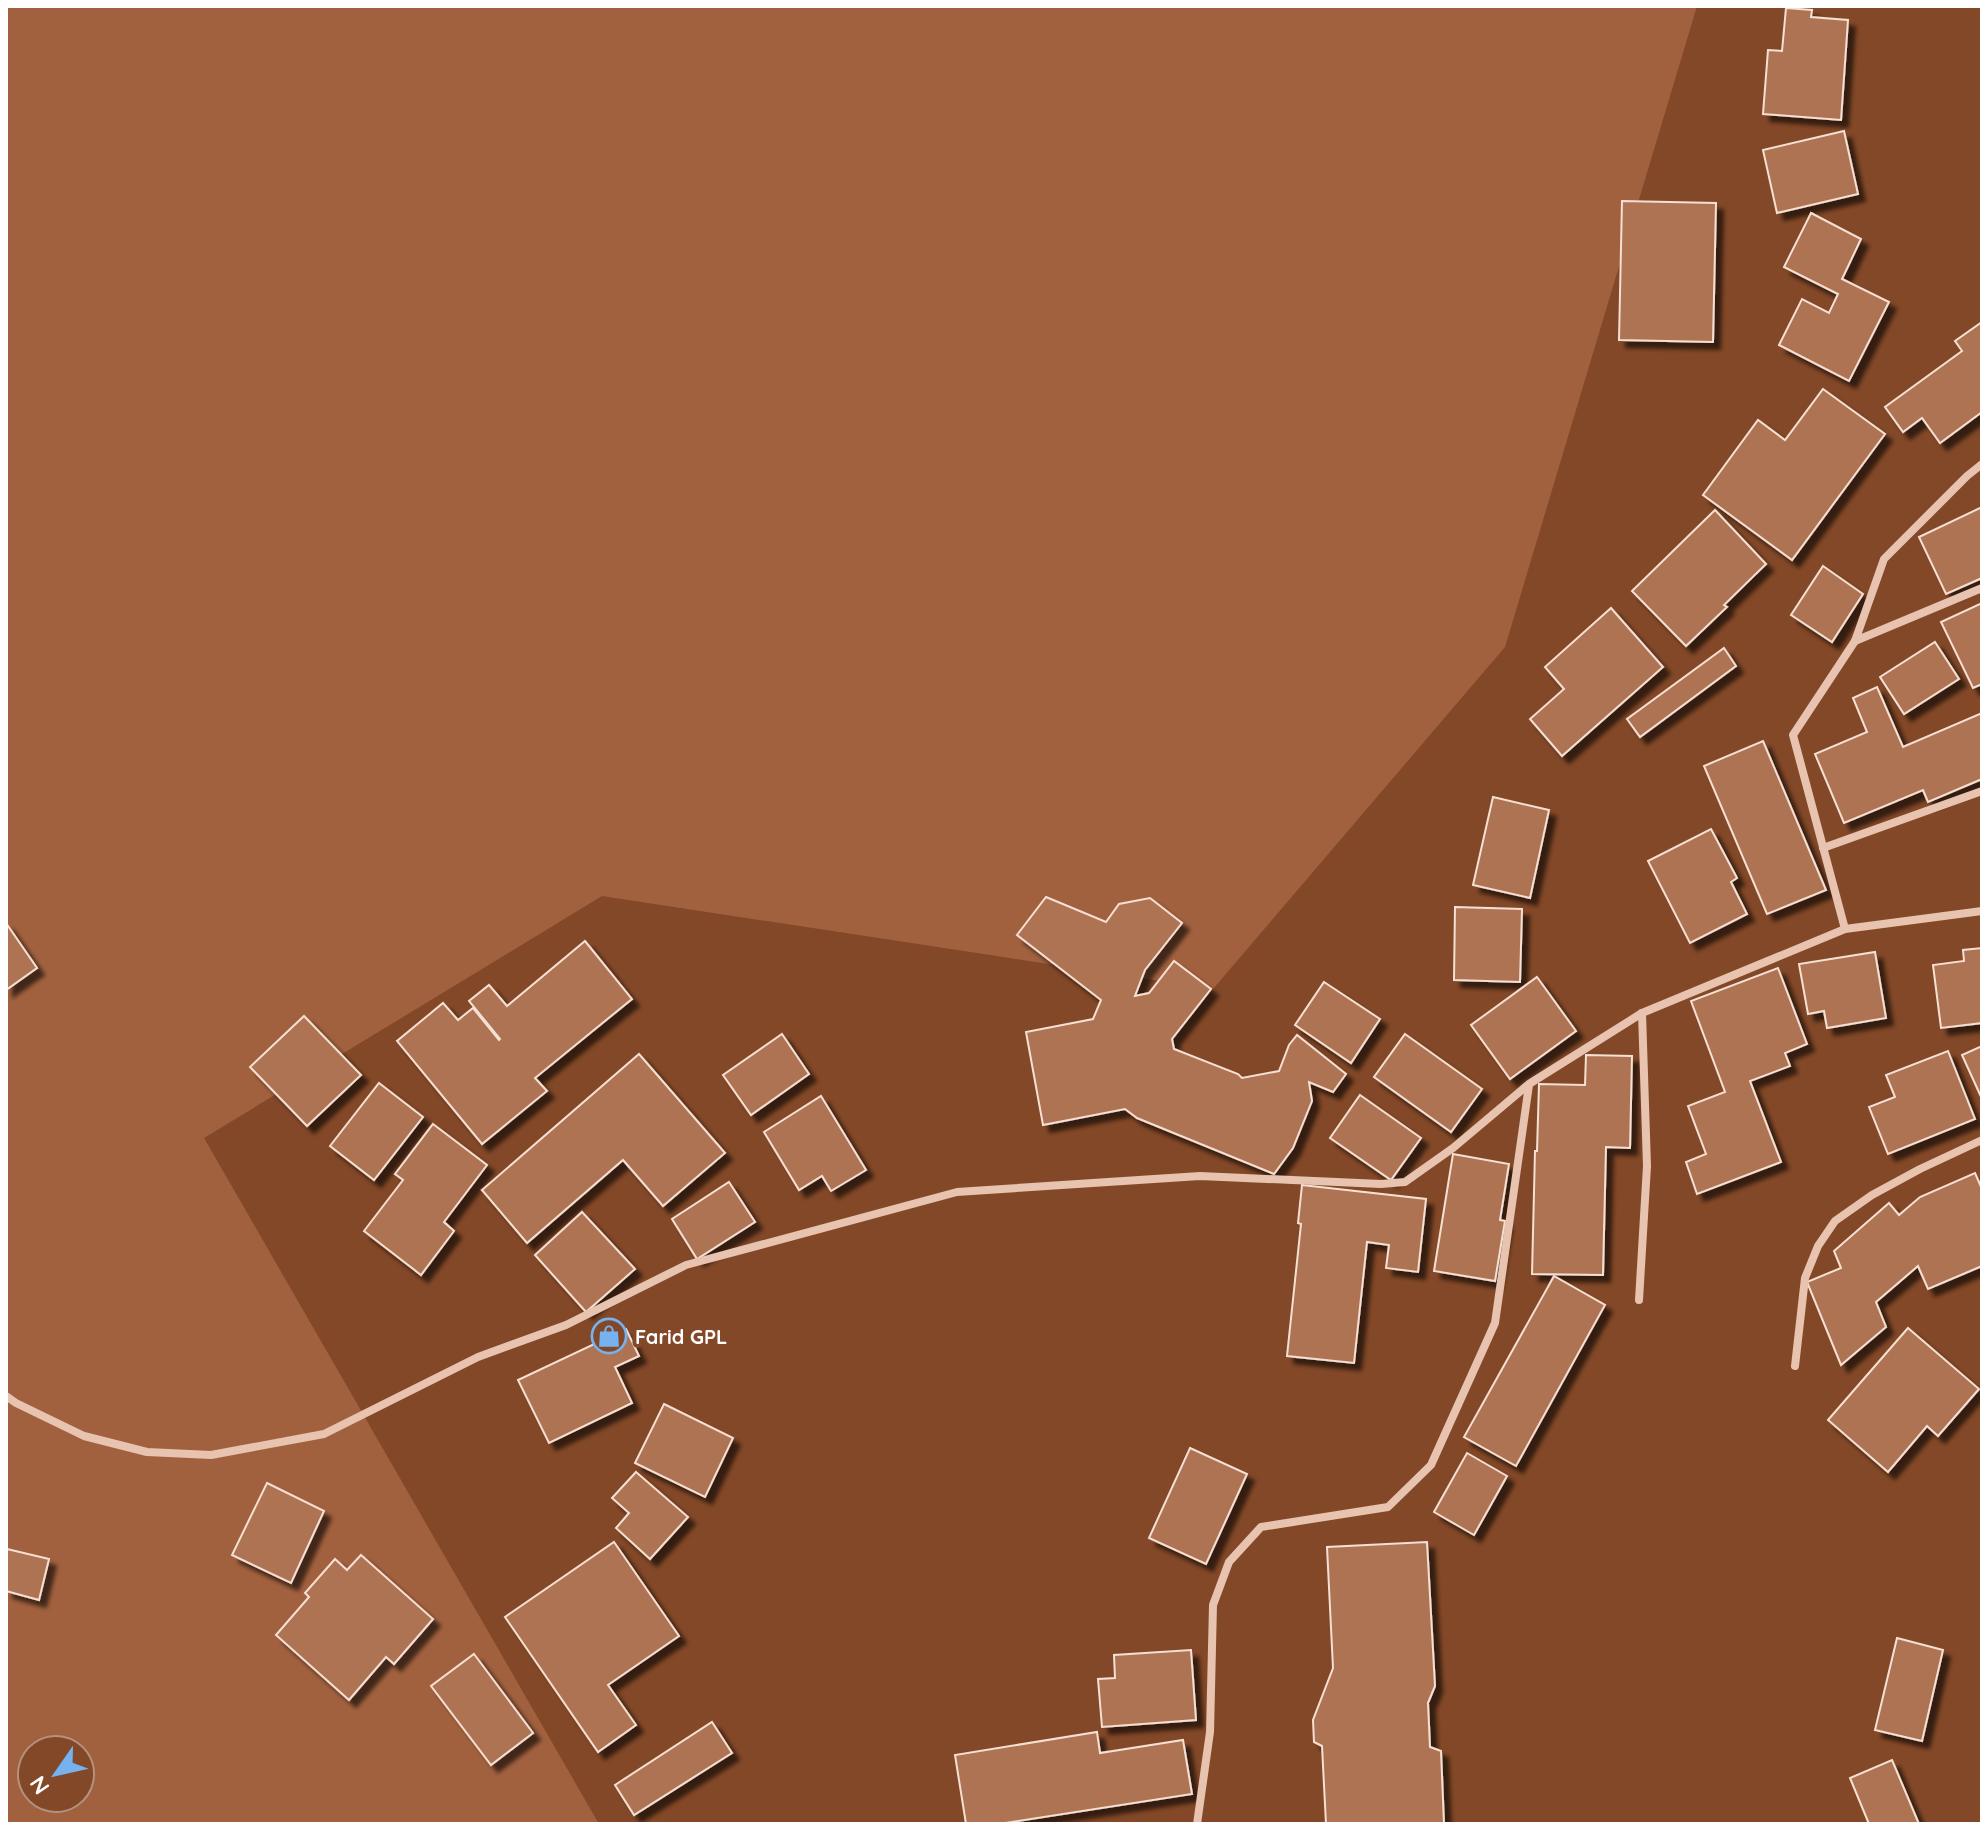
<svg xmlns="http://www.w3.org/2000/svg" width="1988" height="1830" viewBox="0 0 1988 1830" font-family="Quicksand,sans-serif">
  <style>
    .green { fill: #a2613e; fill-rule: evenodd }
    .building { fill: #ad7353; stroke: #f6dfd3; stroke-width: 2; filter: url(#shadow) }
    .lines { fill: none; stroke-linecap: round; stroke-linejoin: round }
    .street { stroke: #e7c3b0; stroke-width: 8 }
    .labels { text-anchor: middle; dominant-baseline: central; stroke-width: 8; stroke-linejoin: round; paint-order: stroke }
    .poi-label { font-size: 20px; font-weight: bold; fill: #fff; stroke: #834827; text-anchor: start }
  </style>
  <defs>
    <filter id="shadow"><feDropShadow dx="7" dy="7" stdDeviation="2" flood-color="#0009"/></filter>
  </defs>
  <rect width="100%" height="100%" fill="#834827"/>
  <!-- green -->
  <path class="green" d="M6 6H1697L1505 647 1213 989 602 896 204 1138 599 1824H6ZM32 1750H80V1798H32Z"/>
  <!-- building -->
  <g class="building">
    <path d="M1786 8 1812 10 1811 17 1848 20 1841 120 1763 114 1768 50 1782 51Z"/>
    <path d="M1844 131 1858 194 1777 213 1763 150Z"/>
    <path d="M1622 201 1716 203 1713 342 1619 340Z"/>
    <path d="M1811 213 1861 239 1842 279 1889 302 1849 381 1779 345 1802 299 1829 313 1838 294 1784 267Z"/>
    <path d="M1982 322V412L1940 443 1922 418 1903 432 1885 407 1962 351 1955 341Z"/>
    <path d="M1823 389 1885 434 1792 560 1703 495 1758 420 1785 440Z"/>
    <path d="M1982 507V578L1946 594 1919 537Z"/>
    <path d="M1715 510 1766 564 1724 605 1727 607 1686 646 1632 591Z"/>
    <path d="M1823 566 1863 594 1832 642 1791 615Z"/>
    <path d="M1982 603V684L1973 688 1941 622Z"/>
    <path d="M1611 608 1663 667 1562 756 1530 719 1564 689 1545 667Z"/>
    <path d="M1935 642 1959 679 1904 714 1880 677Z"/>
    <path d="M1724 648 1736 666 1640 737 1627 719Z"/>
    <path d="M1877 687 1903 747 1982 713V779L1928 802 1923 790 1844 823 1815 754 1867 732 1853 698Z"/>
    <path d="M1763 741 1826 890 1767 914 1704 766Z"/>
    <path d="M1493 797 1549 810 1530 898 1473 885Z"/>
    <path d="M1711 829 1737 878 1731 882 1747 914 1690 943 1648 861Z"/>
    <path d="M1046 897 1106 922 1119 904 1150 898 1182 923 1145 970 1135 996 1149 993 1174 961 1211 989 1172 1039 1174 1049 1238 1074 1242 1078 1279 1071 1289 1045 1297 1035 1346 1074 1333 1092 1309 1082 1312 1101 1293 1148 1274 1174 1137 1118 1125 1109 1043 1125 1026 1032 1093 1019 1101 1000 1017 935Z"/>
    <path d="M1455 907 1522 909 1520 982 1454 980Z"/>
    <path d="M6 923 37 968 6 990Z"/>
    <path d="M585 941 632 999 535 1078 547 1091 482 1144 397 1041 443 1003 458 1020 473 1008 499 1040 500 1039 469 1001 489 985 507 1006Z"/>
    <path d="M1982 948V1023L1941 1028 1933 965 1964 961 1963 950Z"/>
    <path d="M1875 952 1886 1018 1827 1028 1824 1011 1808 1014 1799 964Z"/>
    <path d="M1778 968 1807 1044 1785 1053 1790 1066 1750 1081 1781 1162 1697 1194 1686 1162 1706 1154 1688 1106 1725 1092 1691 1001Z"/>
    <path d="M1537 977 1576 1031 1510 1079 1471 1025Z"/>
    <path d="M1324 982 1380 1019 1351 1063 1295 1025Z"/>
    <path d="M304 1016 361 1075 307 1126 250 1067Z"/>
    <path d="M782 1034 809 1074 751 1115 723 1075Z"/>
    <path d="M1405 1034 1482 1089 1451 1132 1374 1077Z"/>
    <path d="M1982 1046V1099L1962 1055Z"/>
    <path d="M1948 1051 1975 1119 1888 1154 1869 1107 1895 1097 1886 1075Z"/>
    <path d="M639 1054 725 1153 663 1206 623 1160 527 1243 482 1190Z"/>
    <path d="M1586 1055 1632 1056 1630 1148 1606 1147 1603 1275 1532 1274 1535 1151H1537L1539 1084 1585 1085Z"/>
    <path d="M379 1083 423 1117 374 1180 330 1146Z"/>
    <path d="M1360 1095 1421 1138 1391 1180 1330 1138Z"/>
    <path d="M821 1096 866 1170 831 1191 822 1176 799 1190 764 1132Z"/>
    <path d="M433 1124 487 1165 444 1222 454 1231 421 1275 364 1231 403 1180 395 1174Z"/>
    <path d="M1453 1154 1509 1164 1500 1220 1505 1221 1495 1281 1434 1271Z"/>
    <path d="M1975 1173 1982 1189V1266L1928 1289 1918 1266 1876 1302 1886 1327 1841 1365 1807 1282 1841 1268 1834 1251 1889 1203 1899 1215 1920 1197Z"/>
    <path d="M729 1182 755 1222 697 1259 672 1219Z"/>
    <path d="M1302 1185 1426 1199 1418 1272 1386 1268 1389 1245 1367 1242 1354 1363 1287 1356 1301 1224 1298 1223Z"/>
    <path d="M582 1212 635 1269 586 1312 535 1255Z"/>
    <path d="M1554 1276 1605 1305 1516 1466 1464 1437Z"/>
    <path d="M1908 1328 1979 1389 1938 1436 1927 1426 1888 1472 1828 1420Z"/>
    <path d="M626 1329 639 1356 615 1367 632 1403 549 1443 518 1380Z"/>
    <path d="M664 1404 733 1438 705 1497 635 1463Z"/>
    <path d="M1190 1448 1247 1474 1206 1564 1149 1538Z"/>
    <path d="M1467 1453 1507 1476 1474 1535 1434 1512Z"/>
    <path d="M636 1472 688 1517 650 1559 616 1528 629 1513 612 1498Z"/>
    <path d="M267 1483 324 1511 291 1583 232 1555Z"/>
    <path d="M614 1542 679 1636 608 1685 636 1725 598 1752 505 1617Z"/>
    <path d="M1427 1542 1435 1686 1428 1703 1430 1747 1441 1751 1444 1824H1326L1322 1746 1314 1742 1313 1720 1333 1668 1327 1547Z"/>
    <path d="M7 1549 49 1559 39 1600 6 1591Z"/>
    <path d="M361 1555 433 1619 394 1664 386 1657 349 1700 276 1635 309 1597 305 1593 335 1559 347 1570Z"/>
    <path d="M1897 1638 1943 1650 1922 1741 1875 1730Z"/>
    <path d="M1191 1650 1196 1720 1102 1727 1098 1679 1115 1678 1114 1655Z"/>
    <path d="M474 1654 533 1733 491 1765 431 1686Z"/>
    <path d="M712 1722 732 1753 634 1815 615 1785Z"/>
    <path d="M1097 1732 1100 1753 1183 1740 1192 1794 999 1824H966L955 1755Z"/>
    <path d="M1892 1760 1919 1824H1869L1850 1778Z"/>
  </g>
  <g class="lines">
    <!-- street -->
    <g class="street">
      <path d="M1982 464 1967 476 1884 559 1855 641 1793 735 1845 929 1982 911"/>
      <path d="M1855 641 1982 588"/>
      <path d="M1823 848 1982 791"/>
      <path d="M1639 1300 1647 1166 1642 1013"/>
      <path d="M1795 1366 1805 1278 1818 1246 1835 1221 1872 1195 1920 1169 1982 1140"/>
      <path d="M6 1396 16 1403 84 1436 147 1452 211 1455 324 1434 478 1357 566 1325 686 1265 957 1192 1200 1176 1381 1184 1405 1182 1453 1148 1529 1084 1642 1013 1845 929"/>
      <path d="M1197 1824 1210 1732 1213 1605 1229 1562 1261 1527 1388 1507 1431 1465 1495 1323 1529 1085"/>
    </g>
  </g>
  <!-- icons -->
  <defs>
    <g id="shop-ring" transform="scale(1.8)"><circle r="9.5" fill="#834827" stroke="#76b2ef" stroke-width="1.5"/><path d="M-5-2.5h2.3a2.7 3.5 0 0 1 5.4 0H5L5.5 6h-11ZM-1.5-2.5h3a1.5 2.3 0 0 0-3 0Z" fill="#76b2ef"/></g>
  </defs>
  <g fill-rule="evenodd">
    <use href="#shop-ring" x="609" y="1336"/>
  </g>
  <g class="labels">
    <!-- poi labels -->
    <g class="poi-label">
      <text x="635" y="1336">Farid GPL</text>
    </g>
  </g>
  <!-- border -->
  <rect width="1988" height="1830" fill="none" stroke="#ffffff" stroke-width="16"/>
  <!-- north arrow -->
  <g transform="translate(56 1774) rotate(236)"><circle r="38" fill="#834827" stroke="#b5917d" stroke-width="2"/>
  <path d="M0-6L14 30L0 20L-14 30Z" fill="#76b2ef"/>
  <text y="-12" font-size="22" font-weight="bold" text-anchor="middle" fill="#ffffff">N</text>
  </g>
</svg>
